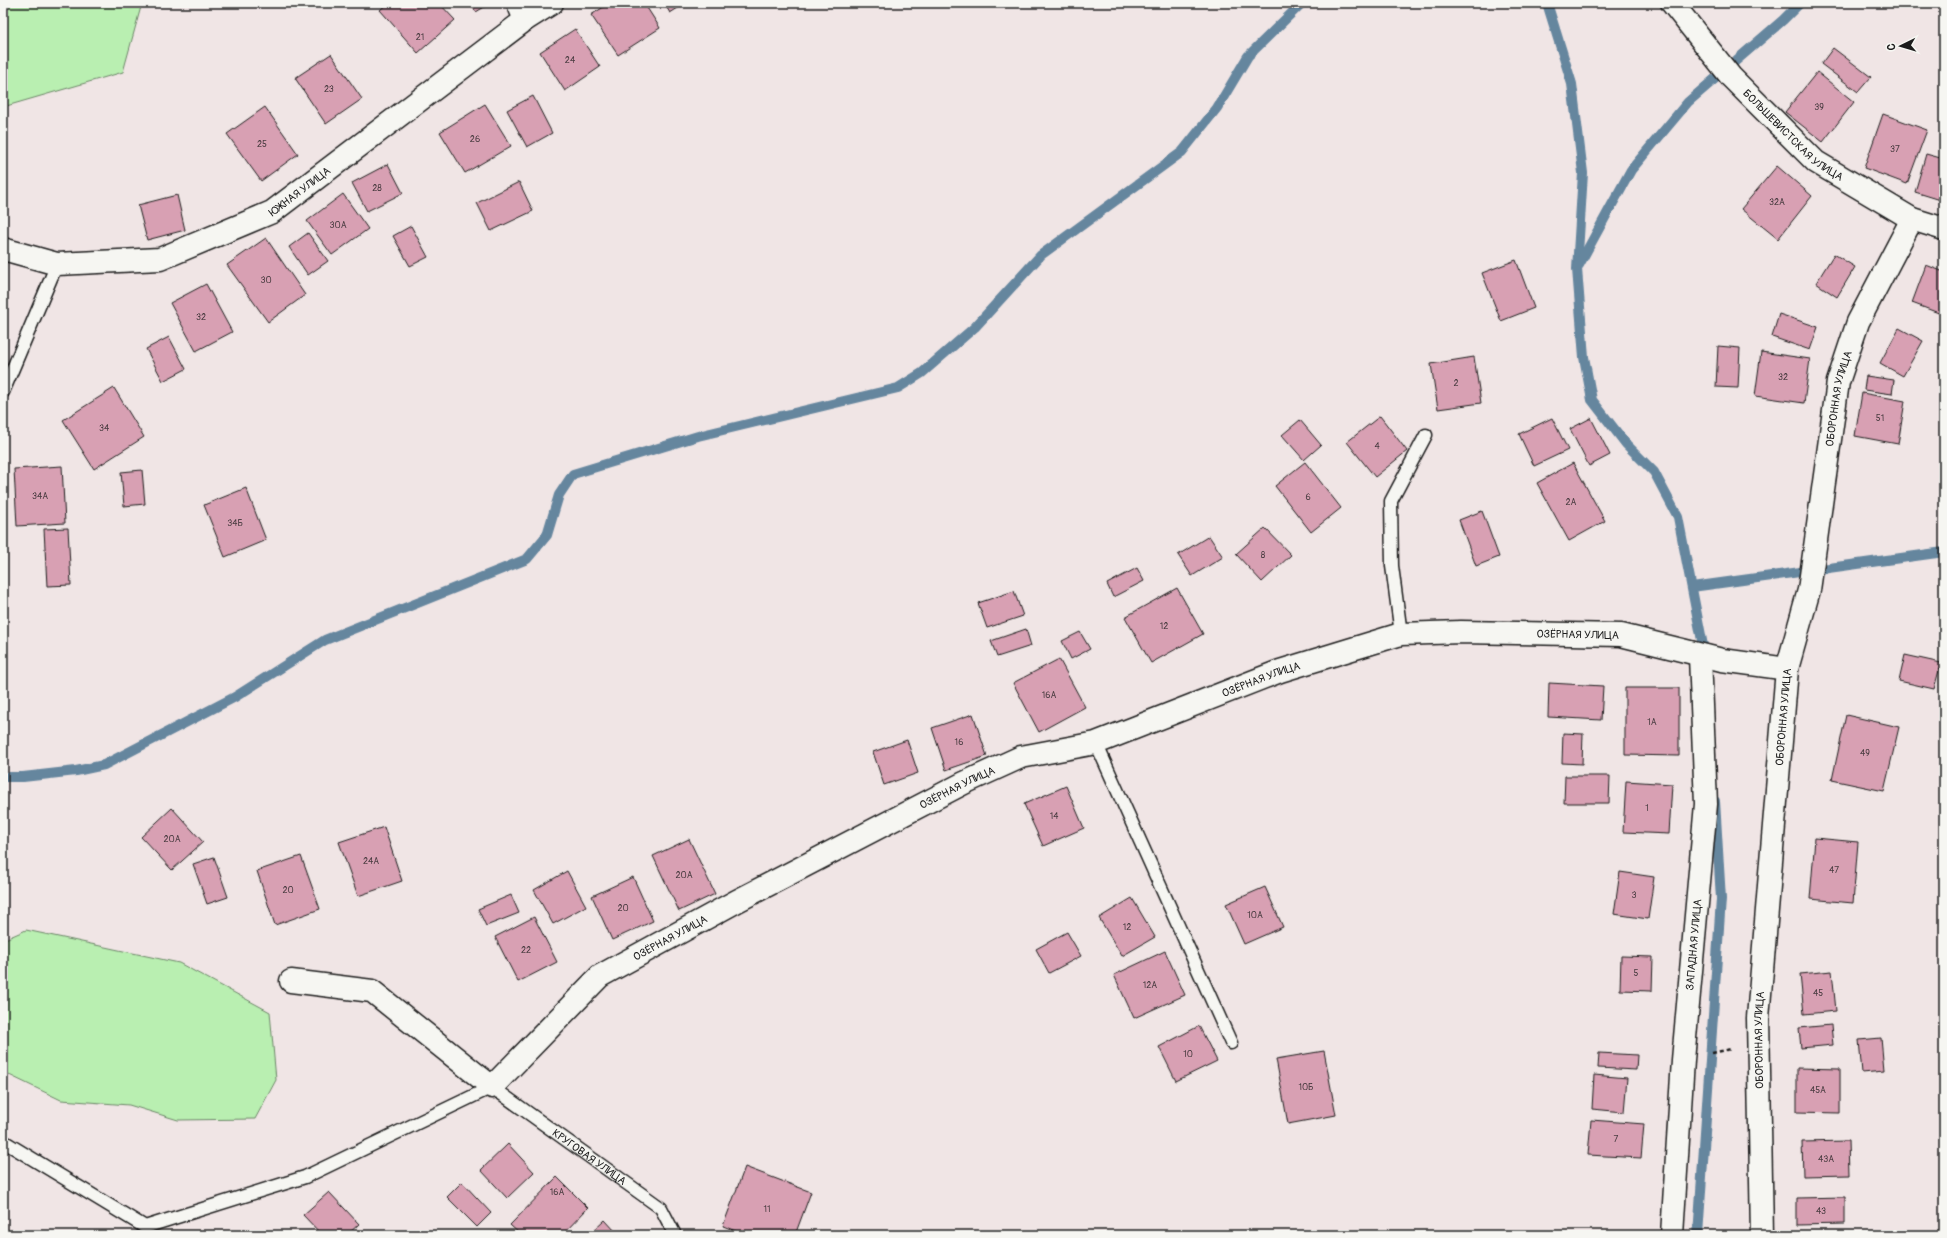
<svg xmlns="http://www.w3.org/2000/svg" width="1947" height="1238" viewBox="0 0 1947 1238" font-family="Pangolin,sans-serif">
  <style>
    .green { fill: #b9efb1; stroke: #6a8666 }
    .lines { fill: none; stroke-linecap: round; stroke-linejoin: round }
    .stream { stroke: #65869e; stroke-width: 10 }
    .building { fill: #d8a0b3; stroke: #1c1c1c }
    .lane-casing { stroke: #1c1c1c; stroke-width: 15 }
    .street-casing { stroke: #1c1c1c; stroke-width: 25 }
    .path { stroke: #1c1c1c; stroke-width: 2.5; stroke-dasharray: 4 3; stroke-linecap: butt }
    .lane { stroke: #f6f6f2; stroke-width: 12 }
    .street { stroke: #f6f6f2; stroke-width: 22 }
    .labels { text-anchor: middle; dominant-baseline: central; stroke-width: 4; stroke-linejoin: round; paint-order: stroke }
    .number-label { font-size: 9px; fill: #4b3d42 }
    .street-label { font-size: 11px; fill: #1c1c1c; stroke: #f6f6f2 }
  </style>
  <rect width="100%" height="100%" fill="#f0e5e5"/>
  <filter id="ink" filterUnits="userSpaceOnUse"><feTurbulence type="fractalNoise" baseFrequency=".025" numOctaves="2"/><feDisplacementMap in="SourceGraphic" scale="8" xChannelSelector="R" yChannelSelector="G"/><feConvolveMatrix kernelMatrix="1 2 1 2 8 2 1 2 1" color-interpolation-filters="sRGB"/></filter>
  <g filter="url(#ink)">
    <!-- green -->
    <g class="green">
      <path d="M3 3H142L123 72 3 107Z"/>
      <path d="M26 930 179 963 270 1012 276 1080 255 1119 178 1120 129 1105 61 1100 3 1072V940Z"/>
    </g>
    <g class="lines">
      <!-- stream -->
      <g class="stream">
        <path d="M1547 3 1572 84 1583 173 1577 269 1584 357 1592 400 1626 444 1654 472 1678 517 1705 656"/>
        <path d="M1579 265 1631 170 1688 102 1783 20 1800 3"/>
        <path d="M1692 587 1944 552"/>
        <path d="M3 777H23L76 771 104 765 235 697 325 640 527 559 547 535 559 495 573 474 698 436 898 388 922 373 975 327 1041 255 1182 152 1217 108 1248 56 1302 3"/>
        <path d="M1698 1235 1721 899 1715 801"/>
      </g>
    </g>
    <!-- building -->
    <g class="building">
      <path d="M388 3H439L455 20 418 53 380 10Z"/>
      <path d="M470 3H491L476 12Z"/>
      <path d="M610 3H644L660 28 618 55 591 15Z"/>
      <path d="M664 3H686L670 13Z"/>
      <path d="M575 29 600 67 565 91 540 52Z"/>
      <path d="M1833 48 1871 77 1858 92 1821 64Z"/>
      <path d="M331 54 362 99 326 124 295 78Z"/>
      <path d="M1817 72 1854 102 1823 142 1785 112Z"/>
      <path d="M533 96 552 133 527 147 507 110Z"/>
      <path d="M485 104 511 146 465 173 440 132Z"/>
      <path d="M265 107 298 154 261 181 227 134Z"/>
      <path d="M1883 114 1927 130 1907 184 1864 168Z"/>
      <path d="M1926 154 1944 159V201L1915 192Z"/>
      <path d="M388 164 403 193 367 211 352 183Z"/>
      <path d="M1777 166 1812 196 1778 239 1741 209Z"/>
      <path d="M519 182 533 211 491 231 477 203Z"/>
      <path d="M343 194 368 229 332 255 307 221Z"/>
      <path d="M177 195 185 230 147 240 138 205Z"/>
      <path d="M411 226 428 257 410 266 393 236Z"/>
      <path d="M308 233 328 261 308 275 289 247Z"/>
      <path d="M266 238 305 295 268 322 227 265Z"/>
      <path d="M1834 254 1855 267 1837 297 1816 283Z"/>
      <path d="M1516 260 1534 308 1501 321 1482 273Z"/>
      <path d="M1926 265 1944 272V315L1912 303Z"/>
      <path d="M206 284 232 332 196 351 170 303Z"/>
      <path d="M1779 314 1818 327 1810 350 1772 337Z"/>
      <path d="M1899 328 1923 341 1903 376 1880 363Z"/>
      <path d="M169 337 186 369 163 381 146 349Z"/>
      <path d="M1718 346 1740 348 1738 388 1716 387Z"/>
      <path d="M1761 352 1810 359 1804 403 1755 396Z"/>
      <path d="M1474 357 1481 403 1438 409 1431 364Z"/>
      <path d="M1866 376 1894 380 1892 394 1864 390Z"/>
      <path d="M114 388 144 437 94 469 63 420Z"/>
      <path d="M1862 393 1905 401 1898 444 1855 436Z"/>
      <path d="M1380 416 1407 451 1375 477 1347 442Z"/>
      <path d="M1552 418 1568 450 1534 466 1519 434Z"/>
      <path d="M1591 418 1610 455 1589 466 1570 429Z"/>
      <path d="M1300 420 1321 445 1304 460 1282 435Z"/>
      <path d="M1305 462 1341 508 1311 532 1275 486Z"/>
      <path d="M1573 463 1605 521 1569 541 1537 483Z"/>
      <path d="M62 466 65 523 17 526 14 469Z"/>
      <path d="M142 470 145 504 124 506 121 472Z"/>
      <path d="M246 488 266 540 225 557 204 505Z"/>
      <path d="M1482 511 1499 557 1476 566 1459 520Z"/>
      <path d="M68 528 71 585 47 586 44 529Z"/>
      <path d="M1265 528 1291 555 1262 582 1236 554Z"/>
      <path d="M3 531H6L4 578H3Z"/>
      <path d="M1209 536 1223 557 1192 576 1178 555Z"/>
      <path d="M1137 568 1144 581 1113 597 1107 584Z"/>
      <path d="M1177 588 1203 634 1151 663 1125 617Z"/>
      <path d="M1014 591 1023 616 987 628 978 603Z"/>
      <path d="M1026 629 1031 646 997 657 991 641Z"/>
      <path d="M1080 632 1090 649 1071 659 1062 641Z"/>
      <path d="M1905 655 1941 663 1934 689 1899 681Z"/>
      <path d="M1059 659 1085 707 1039 732 1013 683Z"/>
      <path d="M1549 683 1603 686 1601 720 1548 717Z"/>
      <path d="M1625 688H1679V756L1625 755Z"/>
      <path d="M973 714 987 756 946 770 932 728Z"/>
      <path d="M1846 715 1899 727 1884 791 1832 780Z"/>
      <path d="M1563 733 1583 734 1582 764 1562 763Z"/>
      <path d="M907 740 918 773 884 785 873 752Z"/>
      <path d="M1565 776H1610L1609 803H1564Z"/>
      <path d="M1626 781 1672 784 1669 834 1623 832Z"/>
      <path d="M1066 786 1084 828 1043 846 1024 804Z"/>
      <path d="M172 808 203 842 172 870 141 837Z"/>
      <path d="M384 827 402 881 358 896 339 842Z"/>
      <path d="M1815 838 1858 842 1853 903 1810 899Z"/>
      <path d="M689 839 715 894 679 911 653 856Z"/>
      <path d="M301 856 320 909 275 925 257 871Z"/>
      <path d="M214 857 228 897 207 904 193 864Z"/>
      <path d="M567 871 586 906 553 924 534 890Z"/>
      <path d="M1620 872 1654 877 1648 919 1614 914Z"/>
      <path d="M633 877 653 921 612 940 592 896Z"/>
      <path d="M1265 887 1283 927 1244 944 1226 904Z"/>
      <path d="M511 895 519 913 486 926 478 909Z"/>
      <path d="M1132 898 1155 937 1122 956 1099 918Z"/>
      <path d="M534 917 557 962 518 982 495 937Z"/>
      <path d="M1067 932 1081 956 1049 973 1036 949Z"/>
      <path d="M1165 951 1185 995 1134 1018 1114 975Z"/>
      <path d="M1621 956 1653 957 1652 991 1620 990Z"/>
      <path d="M1832 971 1836 1011 1804 1014 1800 974Z"/>
      <path d="M1831 1025 1833 1045 1801 1048 1799 1028Z"/>
      <path d="M1199 1026 1217 1061 1176 1081 1159 1047Z"/>
      <path d="M1881 1038 1884 1071 1862 1073 1859 1040Z"/>
      <path d="M1324 1051 1336 1115 1288 1124 1276 1059Z"/>
      <path d="M1599 1053 1637 1055 1636 1070 1598 1068Z"/>
      <path d="M1797 1068 1840 1069V1113L1797 1112Z"/>
      <path d="M1594 1075 1627 1078 1624 1112 1592 1109Z"/>
      <path d="M1591 1120 1644 1124 1641 1158 1588 1155Z"/>
      <path d="M1848 1141 1849 1175 1803 1176 1802 1142Z"/>
      <path d="M508 1144 534 1172 507 1198 481 1170Z"/>
      <path d="M745 1167 811 1192 795 1235H746L723 1226Z"/>
      <path d="M557 1177 588 1208 562 1235H521L510 1225Z"/>
      <path d="M462 1182 491 1213 477 1227 447 1197Z"/>
      <path d="M329 1192 359 1224 347 1235H322L303 1215Z"/>
      <path d="M1845 1197V1224L1797 1225V1198Z"/>
      <path d="M605 1220 616 1232 614 1235H589Z"/>
    </g>
    <g class="lines">
      <!-- lane casing -->
      <g class="lane-casing">
        <g id="lane">
          <path d="M3 392 57 264"/>
          <path d="M1401 634 1392 566 1391 501 1426 435"/>
          <path d="M1096 743 1231 1043"/>
          <path id="s1" d="M3 1141 145 1227 305 1177 492 1087 661 1208 675 1235"/>
        </g>
      </g>
      <!-- street casing -->
      <g class="street-casing">
        <g id="street">
          <path d="M518 3 525 20"/>
          <path id="s2" d="M1672 3 1731 77 1816 162 1912 219 1944 229"/>
          <path id="s3" d="M3 249 57 264 160 259 272 212 525 20 552 3"/>
          <path id="s4" d="M291 981 372 991 492 1087 600 976 737 901 964 783 1021 757 1096 743 1280 671 1401 634 1461 632 1621 635 1722 660 1787 669"/>
          <path id="s5" d="M1672 1235 1683 1060 1706 804 1700 656"/>
          <path id="s6" d="M1762 1235 1758 1018 1787 669 1809 590 1838 382 1858 322 1912 219"/>
        </g>
      </g>
      <!-- path -->
      <path class="path" d="M1712 1053 1731 1049"/>
      <!-- lane -->
      <use href="#lane" class="lane"/>
      <!-- street -->
      <use href="#street" class="street"/>
    </g>
  </g>
  <g class="labels">
    <!-- number labels -->
    <g class="number-label">
      <text x="420" y="37">21</text>
      <text x="570" y="60">24</text>
      <text x="329" y="89">23</text>
      <text x="1819" y="107">39</text>
      <text x="475" y="139">26</text>
      <text x="262" y="144">25</text>
      <text x="1895" y="149">37</text>
      <text x="377" y="188">28</text>
      <text x="1777" y="202">32А</text>
      <text x="338" y="225">30А</text>
      <text x="266" y="280">30</text>
      <text x="201" y="317">32</text>
      <text x="1783" y="377">32</text>
      <text x="1456" y="383">2</text>
      <text x="1880" y="418">51</text>
      <text x="104" y="428">34</text>
      <text x="1377" y="446">4</text>
      <text x="40" y="496">34А</text>
      <text x="1308" y="497">6</text>
      <text x="1571" y="502">2А</text>
      <text x="235" y="523">34Б</text>
      <text x="1263" y="555">8</text>
      <text x="1164" y="626">12</text>
      <text x="1049" y="695">16А</text>
      <text x="1652" y="722">1А</text>
      <text x="959" y="742">16</text>
      <text x="1865" y="753">49</text>
      <text x="1647" y="808">1</text>
      <text x="1054" y="816">14</text>
      <text x="172" y="839">20А</text>
      <text x="371" y="861">24А</text>
      <text x="1834" y="870">47</text>
      <text x="684" y="875">20А</text>
      <text x="288" y="890">20</text>
      <text x="1634" y="895">3</text>
      <text x="623" y="908">20</text>
      <text x="1255" y="915">10А</text>
      <text x="1127" y="927">12</text>
      <text x="526" y="950">22</text>
      <text x="1636" y="973">5</text>
      <text x="1150" y="985">12А</text>
      <text x="1818" y="993">45</text>
      <text x="1188" y="1054">10</text>
      <text x="1306" y="1087">10Б</text>
      <text x="1818" y="1090">45А</text>
      <text x="1616" y="1139">7</text>
      <text x="1826" y="1159">43А</text>
      <text x="557" y="1192">16А</text>
      <text x="767" y="1209">11</text>
      <text x="1821" y="1211">43</text>
    </g>
    <!-- street labels -->
    <g class="street-label">
      <text stroke="none"><textPath href="#s2" startOffset="180">БОЛЬШЕВИСТСКАЯ УЛИЦА</textPath></text>
      <text stroke="none"><textPath href="#s3" startOffset="315">ЮЖНАЯ УЛИЦА</textPath></text>
      <text stroke="none"><textPath href="#s6" startOffset="843">ОБОРОННАЯ УЛИЦА</textPath></text>
      <text stroke="none"><textPath href="#s4" startOffset="1442">ОЗЁРНАЯ УЛИЦА</textPath></text>
      <text stroke="none"><textPath href="#s4" startOffset="1118">ОЗЁРНАЯ УЛИЦА</textPath></text>
      <text stroke="none"><textPath href="#s6" startOffset="519">ОБОРОННАЯ УЛИЦА</textPath></text>
      <text stroke="none"><textPath href="#s4" startOffset="794">ОЗЁРНАЯ УЛИЦА</textPath></text>
      <text stroke="none"><textPath href="#s4" startOffset="470">ОЗЁРНАЯ УЛИЦА</textPath></text>
      <text stroke="none"><textPath href="#s5" startOffset="291">ЗАПАДНАЯ УЛИЦА</textPath></text>
      <text stroke="none"><textPath href="#s6" startOffset="195">ОБОРОННАЯ УЛИЦА</textPath></text>
      <text stroke="none"><textPath href="#s1" startOffset="661">КРУГОВАЯ УЛИЦА</textPath></text>
    </g>
  </g>
  <!-- margin -->
  <rect width="1947" height="1238" fill="none" stroke="#f6f6f2" stroke-width="16"/>
  <rect x="8" y="8" width="1931" height="1222" fill="none" stroke="#1c1c1c" stroke-width="1.5" filter="url(#ink)"/>
  <!-- north arrow -->
  <g transform="translate(1901 46) rotate(265)" stroke="#f6f6f2" stroke-width="3" paint-order="stroke">
  <path d="M0-3L7 15L0 10L-7 15Z" fill="#1c1c1c"/>
  <text y="-6" font-size="11" font-weight="bold" text-anchor="middle" fill="#1c1c1c">С</text>
  </g>
</svg>
